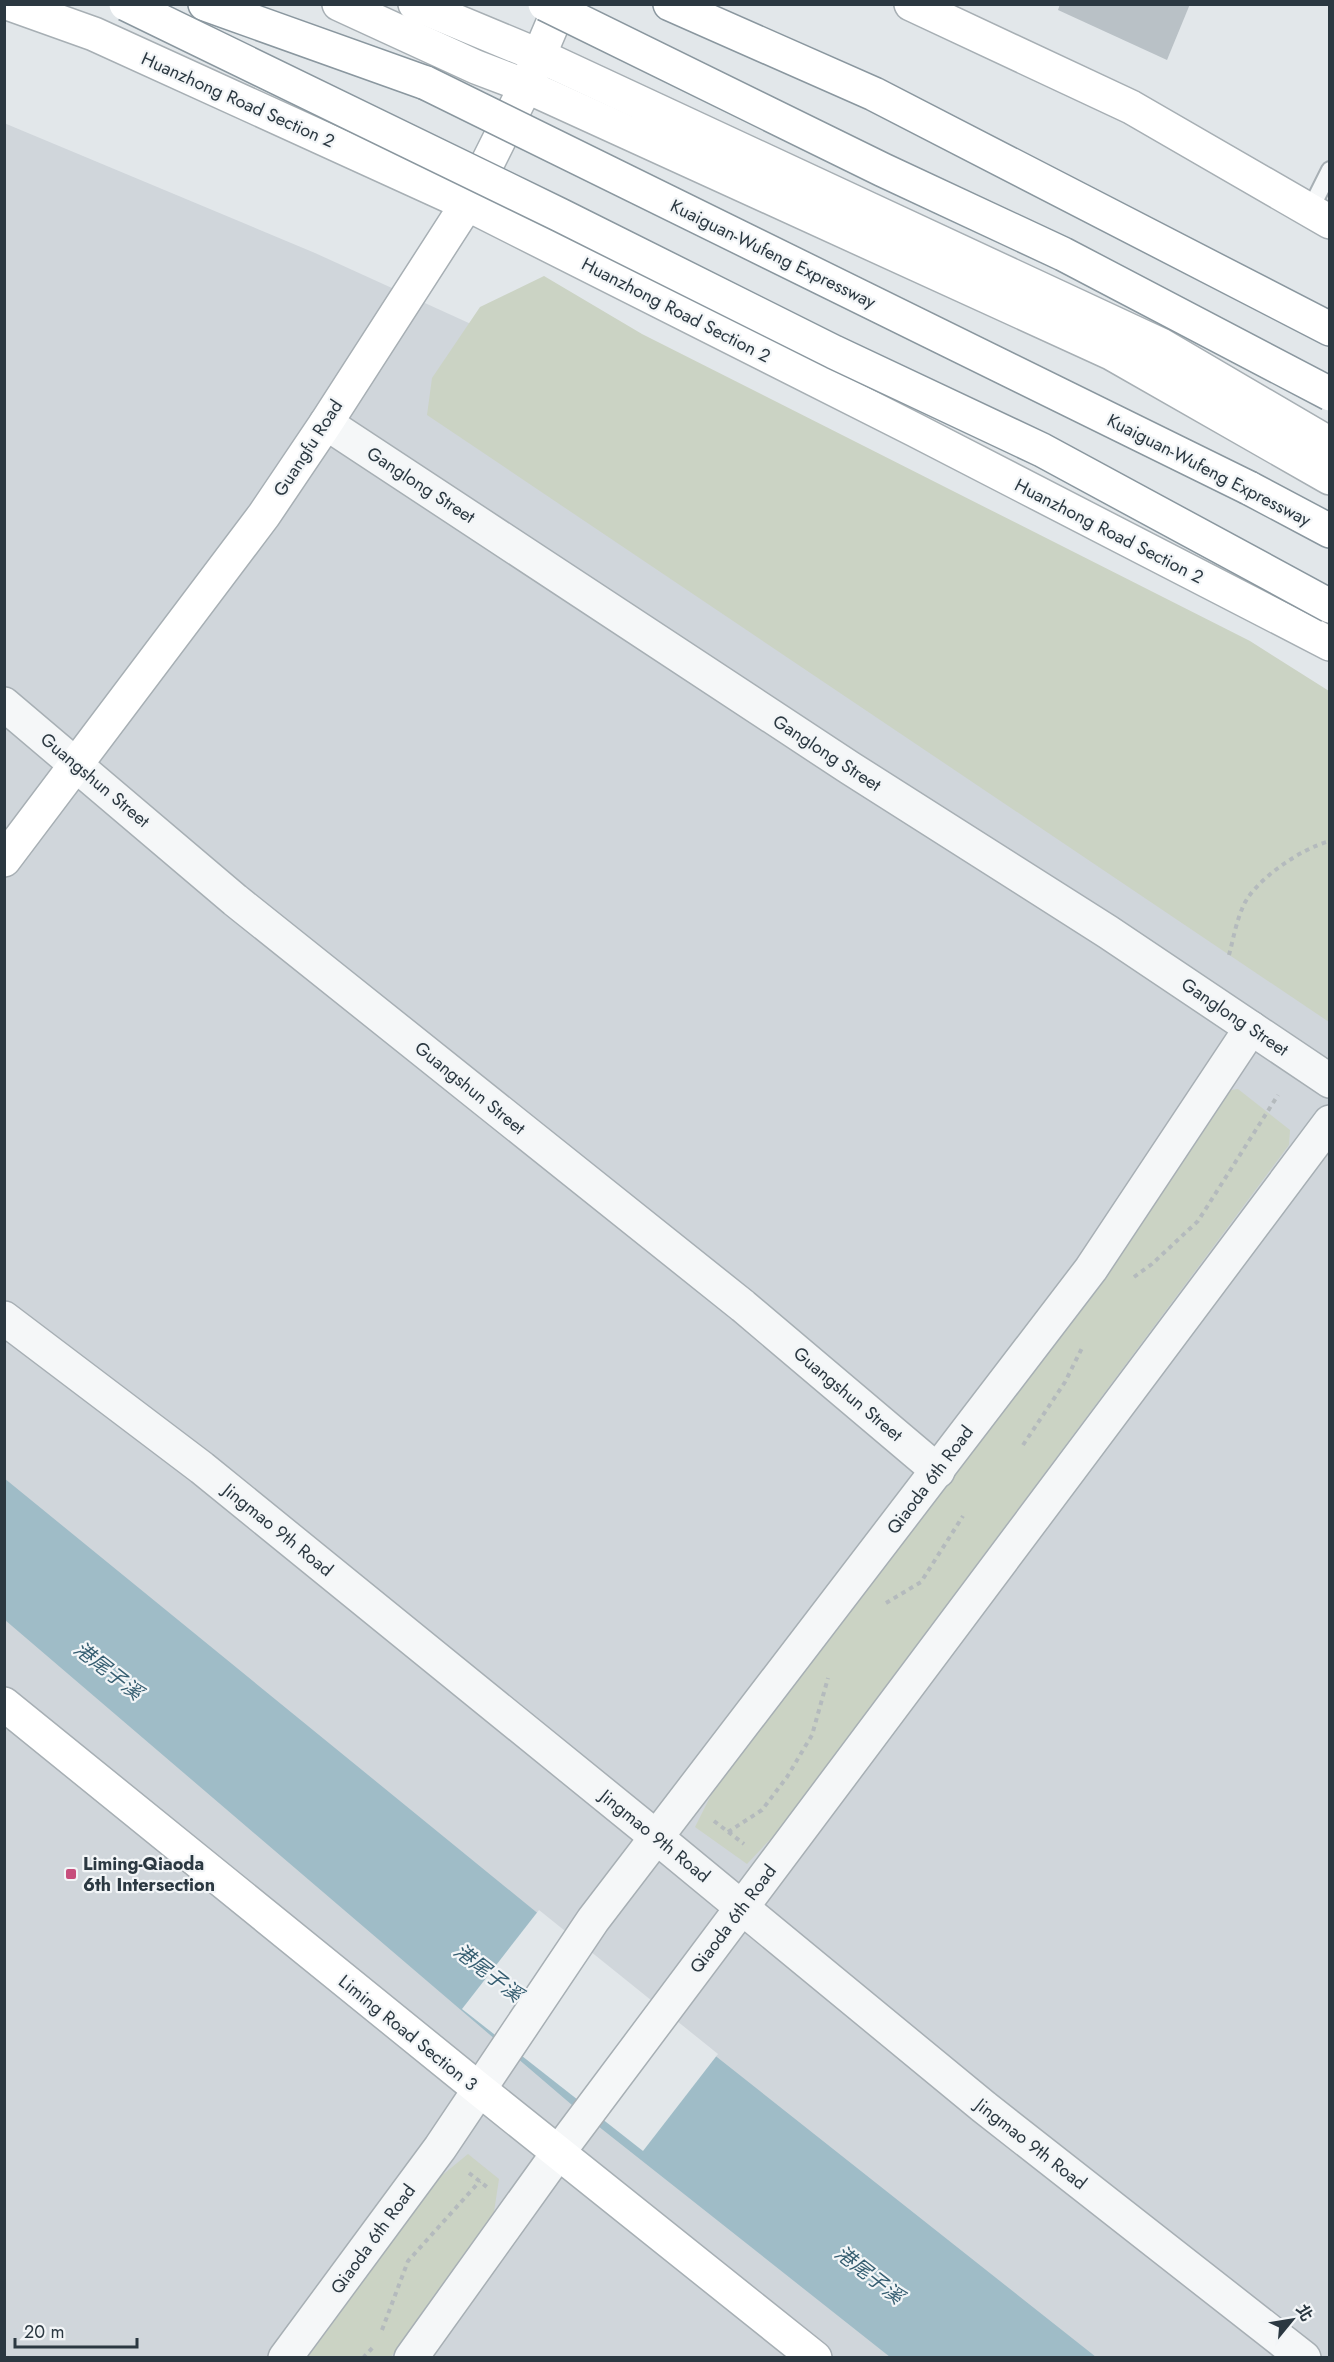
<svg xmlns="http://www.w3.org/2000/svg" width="1334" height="2362" viewBox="0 0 1334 2362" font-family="Jost,'Noto Sans TC',sans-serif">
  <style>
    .built { fill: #d0d6db }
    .green { fill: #cbd3c4 }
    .water { fill: #9fbcc7 }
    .pier { fill: #e2e7ea }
    .building { fill: #b9c1c6 }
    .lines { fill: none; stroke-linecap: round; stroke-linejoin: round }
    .lane-casing { stroke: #a7afb4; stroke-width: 20 }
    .street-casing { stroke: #a7afb4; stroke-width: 36 }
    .secondary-casing { stroke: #a7afb4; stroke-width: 36 }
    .highway-casing { stroke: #8a979f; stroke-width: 36 }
    .path { stroke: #b4babd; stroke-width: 4; stroke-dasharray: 4.5 4.5; stroke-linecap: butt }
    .lane { stroke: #f5f7f8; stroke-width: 16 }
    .street { stroke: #f5f7f8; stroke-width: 33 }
    .secondary { stroke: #fff; stroke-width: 33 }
    .highway { stroke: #fff; stroke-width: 33 }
    .highway-bridge-casing { stroke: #8a979f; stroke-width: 36; stroke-linecap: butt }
    .highway-bridge { stroke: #fff; stroke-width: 33 }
    .poi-dot { fill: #c74e7c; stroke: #f2f5f7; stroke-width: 2 }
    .labels { text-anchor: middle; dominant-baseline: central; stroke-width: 4.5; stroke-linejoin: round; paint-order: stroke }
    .street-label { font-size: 18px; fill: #2b3841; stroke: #f2f5f7 }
    .poi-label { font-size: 18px; font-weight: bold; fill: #2b3841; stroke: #f2f5f7; text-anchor: start }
    .water-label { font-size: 20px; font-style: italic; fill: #375f72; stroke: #f2f5f7 }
  </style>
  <rect width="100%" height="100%" fill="#e2e7ea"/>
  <!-- built -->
  <path class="built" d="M4 123 315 253 537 354 1329 759V2357H5Z"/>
  <!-- green -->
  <g class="green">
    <path d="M544 276 642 334 1250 641 1329 691V1022L427 415 432 378 480 307Z"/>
    <path d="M1238 1089 1290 1130 1289 1145 779 1830 747 1864 695 1827 718 1781 1224 1091Z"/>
    <path d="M468 2154 499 2179 494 2212 391 2357H308L440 2177Z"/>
  </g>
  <!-- water -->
  <path class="water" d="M4 1478 617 1978 1096 2357H890L579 2111 5 1620Z"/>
  <!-- pier -->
  <path class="pier" d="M539 1910 718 2054 643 2151 462 2009Z"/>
  <!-- building -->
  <path class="building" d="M1060 4H1190L1167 60 1058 10Z"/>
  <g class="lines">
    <!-- lane casing -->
    <g class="lane-casing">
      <path id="lane" d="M1310 210 1330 170"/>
    </g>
    <!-- street casing -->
    <g class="street-casing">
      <g id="street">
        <path d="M326 423 850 768 1108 932 1330 1081"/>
        <path d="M4 704 235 900 743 1306 938 1471"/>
        <path d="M4 1318 202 1468 655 1836 984 2107 1304 2358"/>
        <path d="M285 2358 440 2148 593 1920 1091 1269 1251 1028"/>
        <path d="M411 2358 558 2153 1330 1122"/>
      </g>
    </g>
    <!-- secondary casing -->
    <g class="secondary-casing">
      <g id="secondary">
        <path d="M10 4 94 34 467 204 915 430 1330 644"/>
        <path d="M339 4 476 67 526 86 1111 353 1330 478"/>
        <path d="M415 4 540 56 1161 345 1330 444"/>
        <path d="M911 4 1131 107 1330 222"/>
        <path d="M4 860 264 515 326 423 467 204 526 86 561 4"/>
        <path d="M4 1704 480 2090 815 2358"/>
      </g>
    </g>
    <!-- highway casing -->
    <g class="highway-casing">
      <g id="highway">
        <path d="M205 4 426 83"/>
        <path d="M670 4 874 94 1330 329"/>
        <path d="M1249 488 1330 531"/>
      </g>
    </g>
    <!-- path -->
    <g class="path">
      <path d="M1229 955C1233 940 1236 923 1242 909 1252 881 1302 848 1330 841"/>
      <path d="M1134 1277 1152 1264 1198 1221 1278 1095"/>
      <path d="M1023 1445 1065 1382 1083 1346"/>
      <path d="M886 1603 921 1582 963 1516"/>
      <path d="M714 1821 744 1844"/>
      <path d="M728 1832 762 1810 787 1777 812 1735 828 1678"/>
      <path d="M469 2173 487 2187"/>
      <path d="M382 2330 408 2261 480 2181"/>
      <path d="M363 2358 375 2345"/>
    </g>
    <!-- lane -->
    <use href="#lane" class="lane"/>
    <!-- street -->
    <use href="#street" class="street"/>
    <!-- secondary -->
    <use href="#secondary" class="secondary"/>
    <!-- highway -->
    <use href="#highway" class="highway"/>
    <!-- highway-bridge casing -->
    <g class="highway-bridge-casing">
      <g id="highway-bridge">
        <path d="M126 4 560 215 834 352 1042 450 1330 606"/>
        <path d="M545 4 883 170 1063 254 1330 394"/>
        <path d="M426 83 1249 488"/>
      </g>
    </g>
    <!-- highway-bridge -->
    <use href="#highway-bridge" class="highway-bridge"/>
  </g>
  <!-- markers -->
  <rect class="poi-dot" x="65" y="1868" width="12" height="12" rx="3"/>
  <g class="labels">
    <!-- street labels -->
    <g class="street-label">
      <text transform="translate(238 100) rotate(24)">Huanzhong Road Section 2</text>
      <text transform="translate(773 254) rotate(26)">Kuaiguan-Wufeng Expressway</text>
      <text transform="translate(676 310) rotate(27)">Huanzhong Road Section 2</text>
      <text transform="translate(308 448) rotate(-57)">Guangfu Road</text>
      <text transform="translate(1209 470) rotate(27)">Kuaiguan-Wufeng Expressway</text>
      <text transform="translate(421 485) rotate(33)">Ganglong Street</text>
      <text transform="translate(1109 531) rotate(27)">Huanzhong Road Section 2</text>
      <text transform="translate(827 753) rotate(33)">Ganglong Street</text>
      <text transform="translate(95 780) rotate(40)">Guangshun Street</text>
      <text transform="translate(1235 1017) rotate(34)">Ganglong Street</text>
      <text transform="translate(470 1088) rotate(39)">Guangshun Street</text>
      <text transform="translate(848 1394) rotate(40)">Guangshun Street</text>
      <text transform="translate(930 1480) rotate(-53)">Qiaoda 6th Road</text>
      <text transform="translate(278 1530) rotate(39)">Jingmao 9th Road</text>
      <text transform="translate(655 1836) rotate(39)">Jingmao 9th Road</text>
      <text transform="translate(733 1919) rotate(-53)">Qiaoda 6th Road</text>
      <text transform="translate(408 2033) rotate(39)">Liming Road Section 3</text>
      <text transform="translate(1031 2144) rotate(38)">Jingmao 9th Road</text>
      <text transform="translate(373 2239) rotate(-54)">Qiaoda 6th Road</text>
    </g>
    <!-- poi labels -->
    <g class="poi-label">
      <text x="83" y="1864">Liming-Qiaoda<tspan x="83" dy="21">6th Intersection</tspan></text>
    </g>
    <!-- water labels -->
    <g class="water-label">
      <text transform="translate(108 1671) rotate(38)">港尾子溪</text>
      <text transform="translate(488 1973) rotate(38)">港尾子溪</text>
      <text transform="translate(869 2275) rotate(38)">港尾子溪</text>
    </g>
  </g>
  <!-- border -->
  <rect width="1334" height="2362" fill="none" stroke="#2b3841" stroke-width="12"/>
  <!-- north arrow -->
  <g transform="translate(1292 2320) rotate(60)" stroke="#f2f5f7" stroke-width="4.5" paint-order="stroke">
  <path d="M0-4.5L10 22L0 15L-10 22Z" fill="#2b3841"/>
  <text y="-9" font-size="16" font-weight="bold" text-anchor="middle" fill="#2b3841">北</text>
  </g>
  <!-- scale -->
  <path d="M15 2338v9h122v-9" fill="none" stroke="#2b3841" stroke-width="3"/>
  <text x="24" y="2338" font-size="18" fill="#2b3841" stroke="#f2f5f7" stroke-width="4.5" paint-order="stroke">20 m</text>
</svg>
